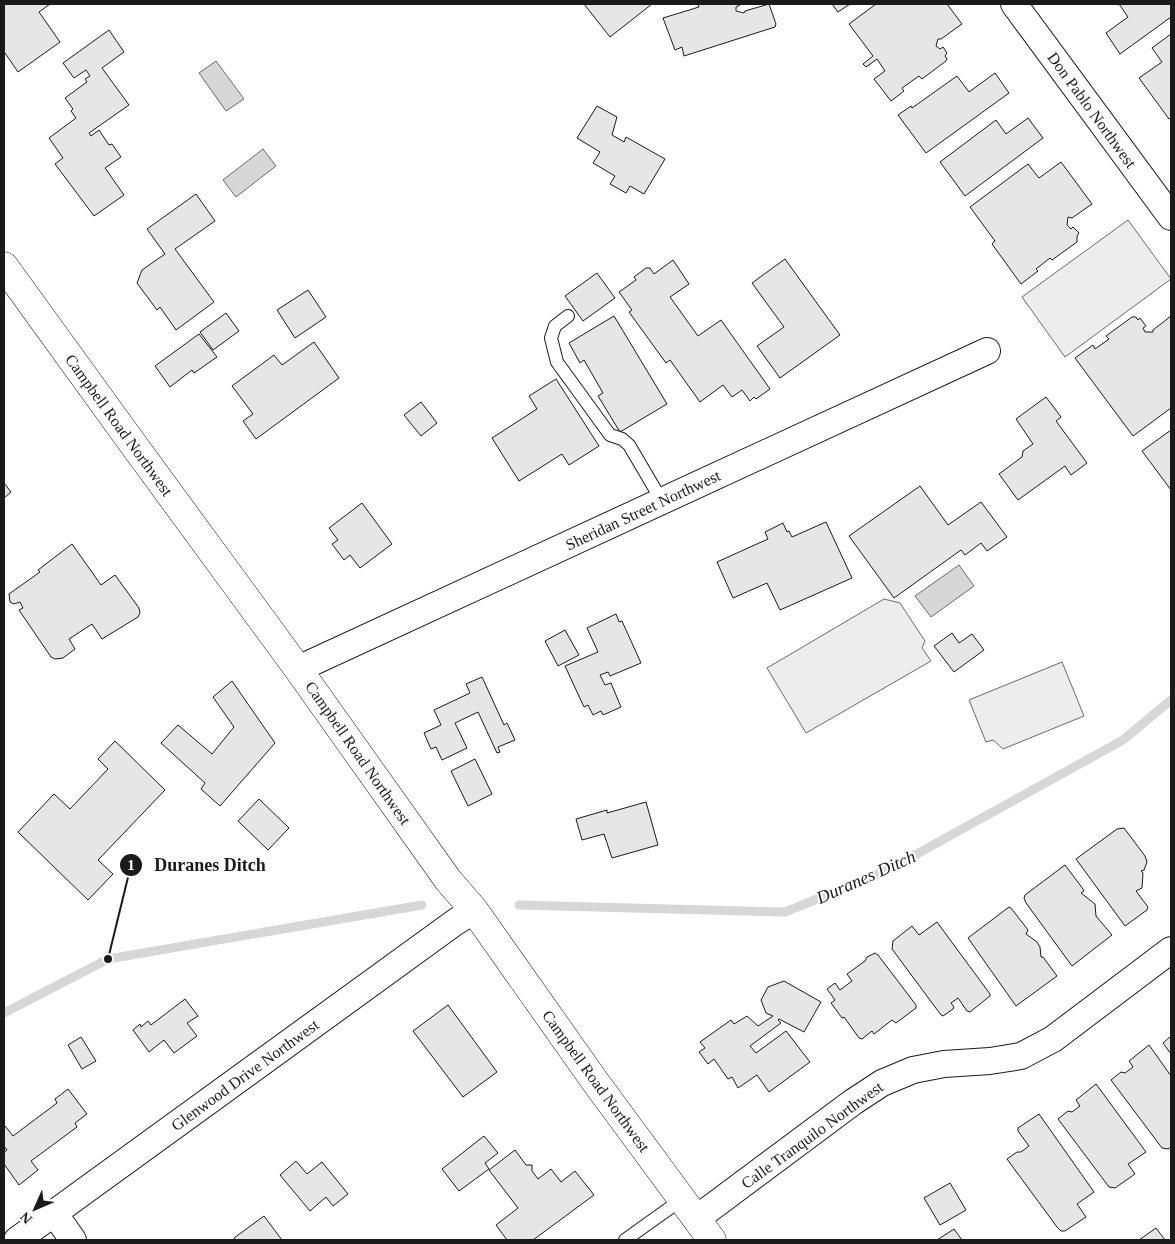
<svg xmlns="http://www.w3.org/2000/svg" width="1175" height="1244" viewBox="0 0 1175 1244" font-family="Georgia,serif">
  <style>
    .built { fill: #ededed; stroke: #6a6a6a }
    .water { fill: #d7d7d7; stroke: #6a6a6a }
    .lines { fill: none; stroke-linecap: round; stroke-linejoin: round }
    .stream { stroke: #d7d7d7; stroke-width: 9 }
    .building { fill: #e6e6e6; stroke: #1a1a1a }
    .lane-casing { stroke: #1a1a1a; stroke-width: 14 }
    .street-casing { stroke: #1a1a1a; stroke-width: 28 }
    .secondary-casing { stroke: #1a1a1a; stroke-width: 29 }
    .lane { stroke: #fff; stroke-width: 12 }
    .street { stroke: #fff; stroke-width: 26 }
    .secondary { stroke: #fff; stroke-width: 28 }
    .labels { text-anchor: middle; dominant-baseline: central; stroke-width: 4; stroke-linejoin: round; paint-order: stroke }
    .street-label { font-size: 16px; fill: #1a1a1a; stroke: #fff }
    .water-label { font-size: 18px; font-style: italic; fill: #1a1a1a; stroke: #fff }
    .leader { fill: none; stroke: #1a1a1a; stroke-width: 2 }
    .callout-dot { fill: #1a1a1a; stroke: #fff; stroke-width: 2 }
    .mark-label { font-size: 15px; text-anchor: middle; font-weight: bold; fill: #fff }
    .callout-label { font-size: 18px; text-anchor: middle; font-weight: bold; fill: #1a1a1a; stroke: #fff; stroke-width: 4; stroke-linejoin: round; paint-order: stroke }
  </style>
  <rect width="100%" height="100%" fill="#fff"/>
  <!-- built -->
  <g class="built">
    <path d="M1128 220 1171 279 1065 357 1022 297Z"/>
    <path d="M884 599 900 603 925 641 922 648 931 661 806 733 767 668Z"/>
    <path d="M1062 662 1084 716 1003 749 993 740 986 742 969 700Z"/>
  </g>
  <!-- water -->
  <g class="water">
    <path d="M216 61 244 99 226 111 199 73Z"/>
    <path d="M263 149 276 166 236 197 223 180Z"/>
    <path d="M959 565 974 586 931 617 915 596Z"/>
  </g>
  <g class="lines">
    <!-- stream -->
    <g class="stream">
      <path d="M519 905 785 912 886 871 1123 740 1171 700"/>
      <path d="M4 1013 108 959 422 905"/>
    </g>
  </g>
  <!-- building -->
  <g class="building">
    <path d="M4 4H50L39 12 60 42 18 72 5 53 4 54Z"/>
    <path d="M584 4H652L610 37Z"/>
    <path d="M698 4H739L740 5 736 7V11L744 13 745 11 769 4 776 24 775 27 684 56 682 47 675 50 663 18 699 7Z"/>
    <path d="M832 4H850L838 12Z"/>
    <path d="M876 4H947L962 24 941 39H938L936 46 940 49 943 47 947 53 945 56 947 59 946 61 922 79 919 76 902 88 904 91 891 101 874 79 885 71 877 59 866 67 863 64 873 56 849 24Z"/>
    <path d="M1119 4H1171V17L1120 54 1106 33 1128 17Z"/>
    <path d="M109 30 124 52 102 68 129 105 89 133 91 136 99 130 109 145 112 144 121 157 105 168 124 195 94 216 55 164 63 158 49 138 76 118 71 111 73 109 65 98 87 82 85 79 90 76 86 70 74 78 63 63Z"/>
    <path d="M1171 34V118L1169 119 1139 78 1162 62 1152 48Z"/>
    <path d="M995 73 1009 93 926 153 898 115 911 106 912 108 957 76 969 92Z"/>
    <path d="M597 106 617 117 612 135 624 142 626 137 665 159 644 194 630 186 626 193 610 184 615 176 593 163 600 152 577 138Z"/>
    <path d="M1028 118 1043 138 965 196 940 162 996 120 1006 134Z"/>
    <path d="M1061 162 1092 204 1072 218 1068 217 1067 225 1071 229 1073 227 1079 233 1077 236V242L1052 260 1050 258 1036 269 1038 271 1021 284 992 244 995 241 970 207 1028 164 1039 178Z"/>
    <path d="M196 194 215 221 175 249 214 302 176 330 160 307 157 310 137 283 142 270 165 254 147 229Z"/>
    <path d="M785 259 840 335 780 378 757 346 784 327 752 283Z"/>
    <path d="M673 260 689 284 670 297 698 336 721 320 770 389 756 399 754 397 750 401 742 390 732 397 723 385 700 402 670 360 666 363 629 312 632 310 619 292 636 280 634 277 646 268H650L654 274Z"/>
    <path d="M597 273 615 298 583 321 565 296Z"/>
    <path d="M308 290 326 317 295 338 277 310Z"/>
    <path d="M226 313 239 331 213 350 200 332Z"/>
    <path d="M614 316 667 404 620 432 598 396 603 393 584 360 580 363 569 343Z"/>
    <path d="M1171 316V408L1133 436 1075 358 1093 345 1095 349 1109 339 1106 336 1132 317H1136L1138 320 1140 318 1146 326 1143 328 1145 332H1153V330Z"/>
    <path d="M199 334 217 357 194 373 192 370 170 387 155 366Z"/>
    <path d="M314 342 339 378 256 439 243 421 253 414 232 386 274 355 282 365Z"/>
    <path d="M556 379 599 446 569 465 562 454 519 481 492 438 537 409 529 396Z"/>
    <path d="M1046 397 1061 417 1056 421 1087 463 1071 475 1065 466 1018 500 999 474 1022 457 1023 451 1033 444 1016 419Z"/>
    <path d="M421 402 437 423 421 436 404 415Z"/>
    <path d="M1171 430V490L1142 451Z"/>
    <path d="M4 483 11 492 4 498Z"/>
    <path d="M920 486 948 525 981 502 1007 537 987 551 981 543 965 555 961 550 894 598 849 536Z"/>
    <path d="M362 503 392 544 360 568 350 555 344 560 332 544 338 540 329 528Z"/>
    <path d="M826 522 852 578 780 610 767 583 733 598 717 562 768 539 765 532 783 523 787 532 789 531 792 537Z"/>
    <path d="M72 544 101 585 115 575 139 608 140 613 138 617 102 639 92 624 69 639 75 649 63 658 55 659 51 657 19 610 23 608 20 602 14 604 10 602 9 594 40 572 38 570Z"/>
    <path d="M616 614 619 622 622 621 641 663 610 676 608 672 600 675 605 685 611 683 621 707 603 715 601 711 593 715 588 705 584 707 565 666 598 652 587 628Z"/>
    <path d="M565 630 579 655 558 666 545 641Z"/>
    <path d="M952 633 959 643 972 634 984 650 954 672 934 646Z"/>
    <path d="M482 677 504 725 507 723 515 740 498 747 500 752 497 753 478 712 455 723 467 748 442 760 436 747 431 749 424 733 441 725 434 710 470 693 466 684Z"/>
    <path d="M232 681 275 743 220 806 201 789 205 783 161 743 178 725 212 754 234 727 213 697Z"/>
    <path d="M115 741 165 790 98 860 113 874 88 900 18 832 54 794 70 809 108 769 98 759Z"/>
    <path d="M475 759 492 794 468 806 451 771Z"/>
    <path d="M259 799 289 828 268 850 238 821Z"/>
    <path d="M646 802 658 845 612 858 604 834 582 840 576 819 607 810V813Z"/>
    <path d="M1124 828 1145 856 1147 862 1144 870 1141 871 1143 873 1142 888 1136 891 1148 907 1147 910 1125 926 1076 859 1117 829Z"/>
    <path d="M1065 865 1083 889 1084 891 1081 893 1095 904 1096 916 1112 935 1072 966 1026 903 1024 898 1025 895Z"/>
    <path d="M1009 907 1011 908 1028 930 1026 934 1037 942 1040 947 1041 957H1043L1057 976 1016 1006 968 938Z"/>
    <path d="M937 922 990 994V996L970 1012 967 1011 958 998 951 1003 954 1007 953 1009 943 1016 941 1015 892 949 893 941 912 926 919 935Z"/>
    <path d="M875 953 878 955 916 1005V1008L896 1023 892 1020 874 1034 872 1031 862 1039 859 1038 844 1017 842 1018 831 1003 835 1000 827 989 835 983 840 990 852 981 847 974 865 961 867 957Z"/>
    <path d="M784 981 821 1002 804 1032 779 1019 778 1020 781 1023 750 1046 756 1053 786 1031 810 1062 769 1092 757 1075 738 1088 732 1077 728 1079 714 1059 708 1064 699 1052 705 1048 700 1042 731 1020 734 1024 747 1016 758 1026 773 1016 766 1013 761 1000 768 987Z"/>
    <path d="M185 999 198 1016 187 1023 197 1036 174 1053 164 1040 149 1052 133 1030 140 1024 141 1027 148 1021 151 1025Z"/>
    <path d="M448 1005 497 1072 463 1097 413 1031Z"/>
    <path d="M1171 1036V1054L1163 1043Z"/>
    <path d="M81 1037 96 1061 82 1069 68 1045Z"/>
    <path d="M1149 1045 1171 1076V1147L1168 1149 1162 1148 1111 1080 1121 1072 1125 1073 1133 1067 1129 1061Z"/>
    <path d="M1096 1084 1146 1152 1128 1164 1135 1174 1115 1188 1109 1187 1058 1119 1068 1111 1072 1112 1080 1106 1076 1100Z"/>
    <path d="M68 1089 87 1114 75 1123 77 1127 31 1161 38 1170 19 1185 4 1164V1152L7 1150 4 1146V1127L5 1126 13 1136 57 1103 55 1099Z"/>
    <path d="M1039 1114 1094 1192 1077 1204 1086 1217 1065 1231H1061L1057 1227 1007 1159 1017 1152H1021L1029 1146 1018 1131V1128Z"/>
    <path d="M484 1136 498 1153 485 1163 489 1169 459 1191 442 1169Z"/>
    <path d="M515 1150 526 1165H532V1171L538 1179 551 1169 561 1182 575 1171 594 1195 533 1240H507L496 1225 518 1208 489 1170Z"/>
    <path d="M296 1161 307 1174 322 1162 348 1194 333 1206 326 1197 310 1211 280 1175Z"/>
    <path d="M950 1183 966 1210 940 1225 924 1198Z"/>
    <path d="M264 1216 282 1240H235L234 1238Z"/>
    <path d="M1156 1228 1165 1240H1139Z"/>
    <path d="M954 1229 962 1240H937Z"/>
  </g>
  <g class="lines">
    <!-- lane casing -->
    <g class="lane-casing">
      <g id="lane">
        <path d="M568 316 555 326 551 338 557 362 610 435 622 439 629 445 662 501"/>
        <path d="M625 1240 681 1200"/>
      </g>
    </g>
    <!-- street casing -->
    <g class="street-casing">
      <g id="street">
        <path d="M1014 4 1171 217"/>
        <path d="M298 669 987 351"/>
        <path d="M54 1213 73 1240"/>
        <path d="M696 1219 853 1102 882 1083 913 1070 944 1064 990 1061 1021 1056 1053 1039 1171 950"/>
        <path d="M17 1240 454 923 474 910"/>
      </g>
    </g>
    <!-- secondary casing -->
    <g class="secondary-casing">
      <path id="secondary" d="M4 266 133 444 298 669 448 880 474 910 594 1080 712 1240"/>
    </g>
    <!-- lane -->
    <use href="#lane" class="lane"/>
    <!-- street -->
    <use href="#street" class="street"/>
    <!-- secondary -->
    <use href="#secondary" class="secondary"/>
  </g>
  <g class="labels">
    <!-- street labels -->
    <g class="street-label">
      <text transform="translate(1092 110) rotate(54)">Don Pablo Northwest</text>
      <text transform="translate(119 425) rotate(54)">Campbell Road Northwest</text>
      <text transform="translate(643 510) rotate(-25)">Sheridan Street Northwest</text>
      <text transform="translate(358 753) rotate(55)">Campbell Road Northwest</text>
      <text transform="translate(245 1075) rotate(-36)">Glenwood Drive Northwest</text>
      <text transform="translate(596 1081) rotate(54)">Campbell Road Northwest</text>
      <text transform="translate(812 1135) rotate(-36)">Calle Tranquilo Northwest</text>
    </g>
    <!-- water labels -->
    <g class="water-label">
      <text transform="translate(866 877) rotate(-24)">Duranes Ditch</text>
    </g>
  </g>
  <!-- callouts -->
  <path class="leader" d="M108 959L131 865"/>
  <g class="callout-dot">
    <circle cx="108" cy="959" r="5"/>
    <circle cx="131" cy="865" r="12"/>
  </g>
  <g class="mark-label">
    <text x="131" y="870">1</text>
  </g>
  <g class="callout-label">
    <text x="210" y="871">Duranes Ditch</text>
  </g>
  <!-- border -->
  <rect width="1175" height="1244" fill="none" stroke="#1a1a1a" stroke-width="10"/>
  <!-- north arrow -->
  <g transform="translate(35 1209) rotate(225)" stroke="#ffffff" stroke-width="4" paint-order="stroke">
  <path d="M0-4L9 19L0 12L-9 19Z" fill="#1a1a1a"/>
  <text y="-8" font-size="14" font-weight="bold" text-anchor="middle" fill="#1a1a1a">N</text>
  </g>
</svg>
